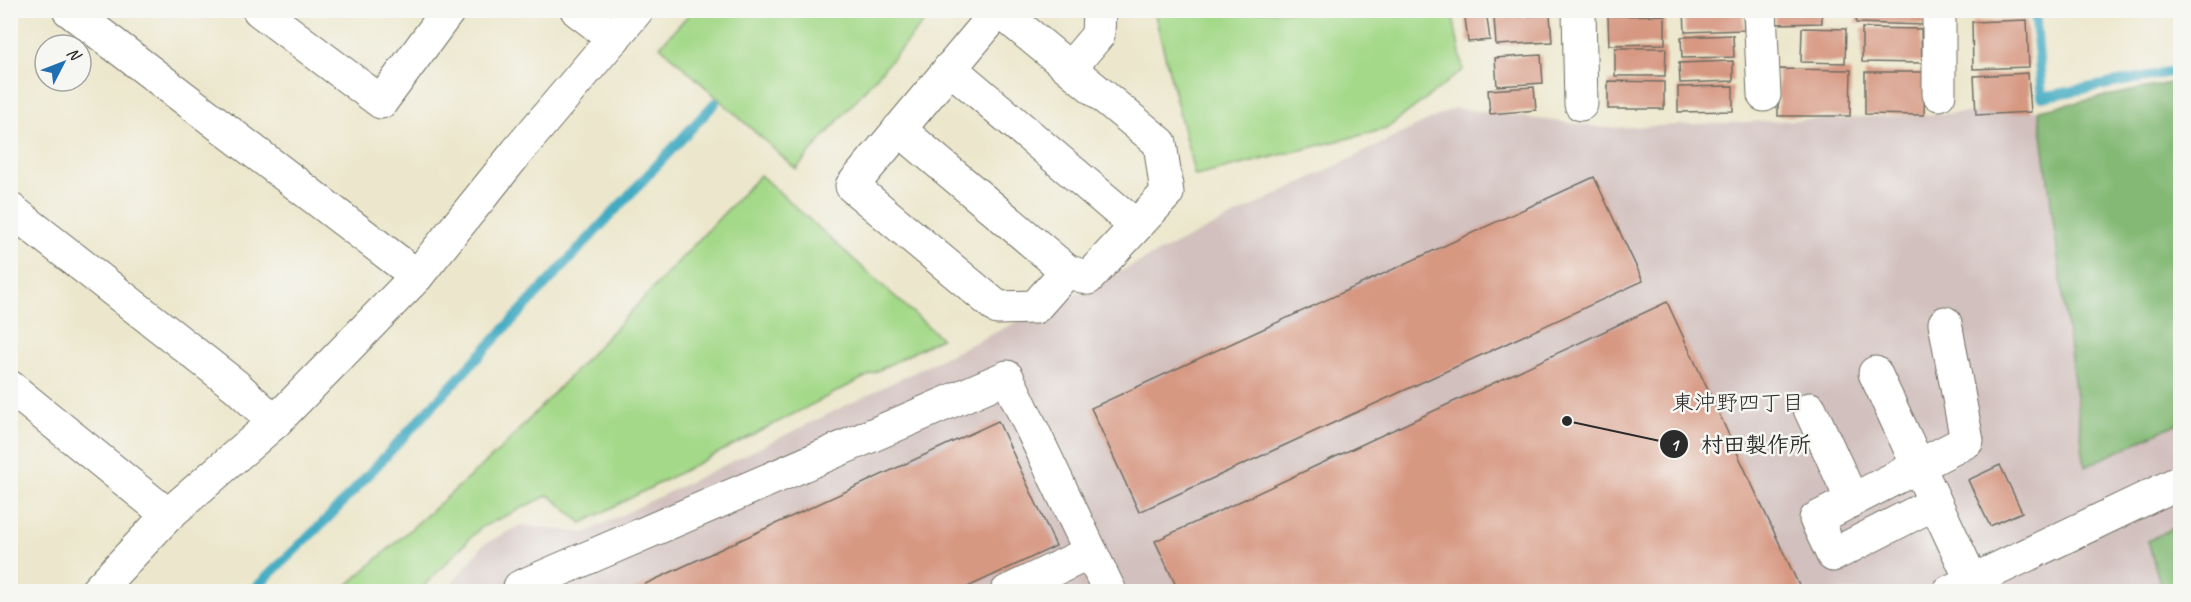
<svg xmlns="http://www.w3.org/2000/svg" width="2191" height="602" viewBox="0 0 2191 602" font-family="Caveat,'Klee One',sans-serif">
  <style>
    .industrial { fill: #d1c0bd }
    .green { fill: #a4d989; stroke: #68825a; stroke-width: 1.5 }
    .forest { fill: #83b975; stroke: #577250; stroke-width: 1.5 }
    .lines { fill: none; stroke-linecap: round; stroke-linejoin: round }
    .stream { stroke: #43abc2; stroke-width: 10 }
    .building { fill: #d79882 }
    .minor-casing { stroke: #6f6d63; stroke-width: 35 }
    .minor { stroke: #fff; stroke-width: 33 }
    .labels { text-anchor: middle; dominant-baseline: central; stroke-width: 5; stroke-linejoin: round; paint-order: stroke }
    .neighbourhood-label { font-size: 22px; fill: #2b2b2b; stroke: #f6f6f2 }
    .leader { fill: none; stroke: #2b2b2b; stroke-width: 2 }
    .callout-dot { fill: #2b2b2b; stroke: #f6f6f2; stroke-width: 2 }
    .mark-label { font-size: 18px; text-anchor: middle; font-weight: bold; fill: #fff }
    .callout-label { font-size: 22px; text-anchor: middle; font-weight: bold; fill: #2b2b2b; stroke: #f6f6f2; stroke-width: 5; stroke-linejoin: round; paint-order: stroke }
  </style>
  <rect width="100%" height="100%" fill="#f6f6f2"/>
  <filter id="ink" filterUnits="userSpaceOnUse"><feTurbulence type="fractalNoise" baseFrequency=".0167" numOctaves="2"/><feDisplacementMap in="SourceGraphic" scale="12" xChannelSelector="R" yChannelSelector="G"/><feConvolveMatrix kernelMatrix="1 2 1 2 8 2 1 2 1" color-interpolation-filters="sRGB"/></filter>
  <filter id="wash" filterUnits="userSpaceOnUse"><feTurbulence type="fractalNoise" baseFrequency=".008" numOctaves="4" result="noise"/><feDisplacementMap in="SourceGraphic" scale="24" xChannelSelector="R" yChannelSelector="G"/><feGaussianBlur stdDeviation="1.35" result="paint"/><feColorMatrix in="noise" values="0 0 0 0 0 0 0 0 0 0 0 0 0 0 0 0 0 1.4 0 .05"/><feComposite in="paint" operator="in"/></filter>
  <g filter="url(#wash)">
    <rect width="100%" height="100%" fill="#ece7cc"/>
    <!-- industrial -->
    <path class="industrial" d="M2180 81V591L445 592 484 544 521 525 585 533 1454 108 1608 128 2039 110Z"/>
    <!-- green -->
    <g class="green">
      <path d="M927 10 932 13 796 169 660 46 692 11Z"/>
      <path d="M1154 11H1452L1463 70 1386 129 1195 176Z"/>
      <path d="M760 175 941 338 582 523 549 495 480 528 419 591H341L500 450Z"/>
    </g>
    <!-- forest -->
    <g class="forest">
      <path d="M2180 81V422L2085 467 2039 110Z"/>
      <path d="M2180 524V591H2162L2148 541Z"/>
    </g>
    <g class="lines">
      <!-- stream -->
      <g class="stream">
        <path d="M2035 10 2042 97 2180 70"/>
        <path d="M251 592 326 520 715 103"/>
      </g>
    </g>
    <g id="blocks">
      <!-- building -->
      <g class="building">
        <path d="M1464 10H1486L1490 40 1468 42Z"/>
        <path d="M1489 10H1534V12L1489 15Z"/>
        <path d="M1684 10H1743L1744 30 1685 32Z"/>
        <path d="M1774 10H1821L1822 23 1775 24Z"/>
        <path d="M1857 10H1925V25L1856 23Z"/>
        <path d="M1966 10H2012V12L1966 14Z"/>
        <path d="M1550 15 1552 42 1496 45 1494 18Z"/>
        <path d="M1665 15V44L1609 45 1608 16Z"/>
        <path d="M2027 20 2029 67 1973 69 1972 22Z"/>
        <path d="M1802 28 1846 29 1845 63 1801 62Z"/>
        <path d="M1862 28 1921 29 1922 63 1862 62Z"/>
        <path d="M1733 35 1734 57 1682 58 1681 37Z"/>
        <path d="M1615 48H1666L1665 76H1615Z"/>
        <path d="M1541 55 1543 83 1497 86 1495 58Z"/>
        <path d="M1733 61V81L1680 83 1679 63Z"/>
        <path d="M1778 69 1851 70 1850 116H1778Z"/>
        <path d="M1865 72H1925L1924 115 1865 114Z"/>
        <path d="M2028 73 2031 112 1976 115 1974 76Z"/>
        <path d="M1608 81 1664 82V109H1608Z"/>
        <path d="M1733 86V111L1678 112V87Z"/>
        <path d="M1534 87 1536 110 1490 114 1488 90Z"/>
        <path d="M1594 177 1643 281 1139 512 1091 408Z"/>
        <path d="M1667 302 1802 592H1179L1155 541Z"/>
        <path d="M998 421 1056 546 957 592H628Z"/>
        <path d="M2000 465 2022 512 1990 526 1968 480Z"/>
      </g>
    </g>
  </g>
  <g filter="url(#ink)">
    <use href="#blocks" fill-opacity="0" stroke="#6f6d63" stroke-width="1.5"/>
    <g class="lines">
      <!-- minor casing -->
      <g class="minor-casing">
        <g id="minor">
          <path d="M69 10 417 276"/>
          <path d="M259 10 381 102 449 10"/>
          <path d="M577 10 614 38"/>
          <path d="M999 10 1160 143 1167 193 1088 278 1067 271"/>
          <path d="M1579 10 1581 104"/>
          <path d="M1760 10 1764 95"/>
          <path d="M950 68 1136 226"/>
          <path d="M1070 68 1098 35 1099 10"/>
          <path d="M1939 94V10"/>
          <path d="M899 129 1067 271 1035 307 998 308 852 186 999 10"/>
          <path d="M10 209 236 386 275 422"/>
          <path d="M1875 373 1977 592"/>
          <path d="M10 387 168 515"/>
          <path d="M1810 409 1852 500"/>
          <path d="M1935 503 1833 555 1816 519 1967 441 1945 323"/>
          <path d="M96 592 168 515 275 422 417 276 517 152 637 10"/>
          <path d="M522 592 520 587 1007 377 1110 592"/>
          <path d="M1007 592 1091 552"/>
          <path d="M1949 592 2180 482"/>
        </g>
      </g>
      <!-- minor -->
      <use href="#minor" class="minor"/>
    </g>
  </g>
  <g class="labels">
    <!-- neighbourhood labels -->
    <g class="neighbourhood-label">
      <text x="1738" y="403">東沖野四丁目</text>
    </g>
  </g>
  <!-- callouts -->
  <path class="leader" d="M1567 421L1674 444"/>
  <g class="callout-dot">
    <circle cx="1567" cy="421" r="6"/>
    <circle cx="1674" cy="444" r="15"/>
  </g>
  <g class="mark-label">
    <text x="1674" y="451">1</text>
  </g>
  <g class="callout-label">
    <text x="1756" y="452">村田製作所</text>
  </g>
  <!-- margin -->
  <rect width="2191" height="602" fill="none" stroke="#f6f6f2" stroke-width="36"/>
  <!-- north arrow -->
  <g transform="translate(63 63) rotate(48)"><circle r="28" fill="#f6f6f2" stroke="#a5a5a2" stroke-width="1.5"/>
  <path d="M0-4.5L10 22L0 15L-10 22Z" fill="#1f6fb2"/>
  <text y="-9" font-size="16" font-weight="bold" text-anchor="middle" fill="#2b2b2b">N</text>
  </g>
</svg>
